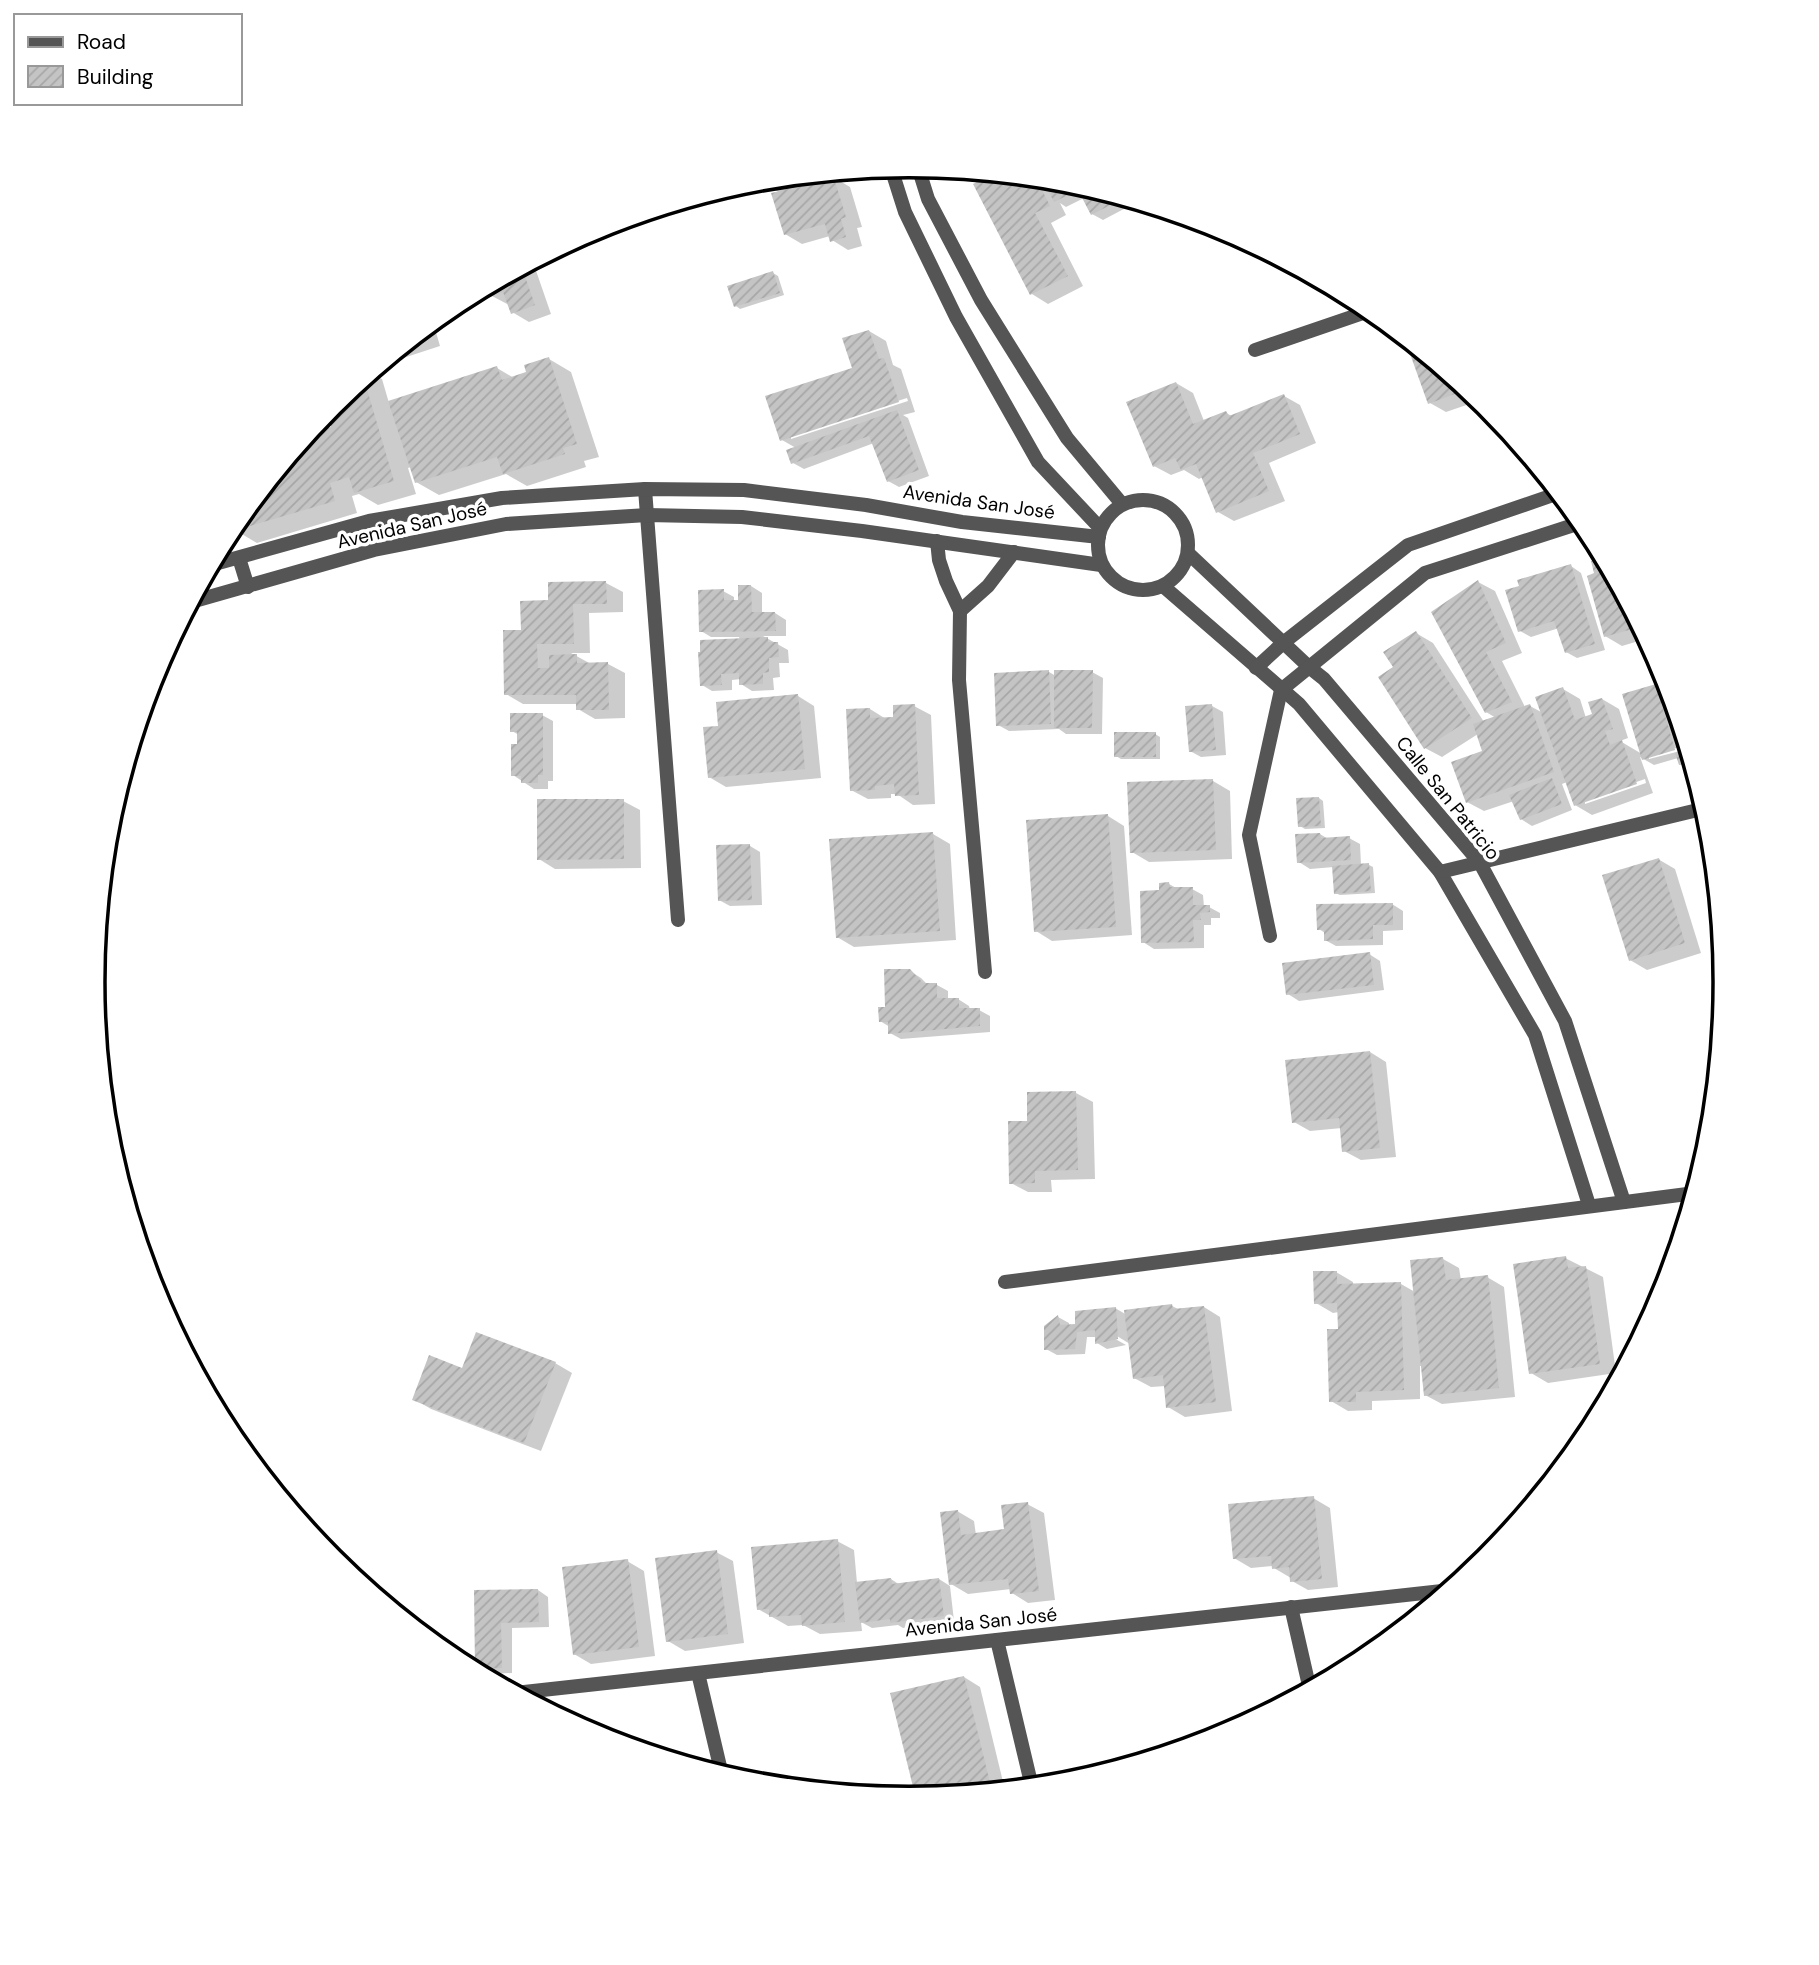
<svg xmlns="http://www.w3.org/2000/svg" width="1819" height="1965" viewBox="0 0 1819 1965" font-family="'DM Sans',sans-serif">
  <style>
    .shadow { fill: #0003; fill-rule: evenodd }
    .building { fill: url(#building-hatch) }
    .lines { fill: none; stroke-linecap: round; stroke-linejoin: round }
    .street { stroke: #555; stroke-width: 14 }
    .labels { text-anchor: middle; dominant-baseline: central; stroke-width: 7; stroke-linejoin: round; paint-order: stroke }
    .street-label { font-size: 19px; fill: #000; stroke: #fff }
    .rim { fill: none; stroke: #000; stroke-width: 3.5 }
  </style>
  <defs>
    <pattern id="building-hatch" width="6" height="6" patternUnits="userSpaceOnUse" patternTransform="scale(1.75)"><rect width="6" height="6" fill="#c4c4c4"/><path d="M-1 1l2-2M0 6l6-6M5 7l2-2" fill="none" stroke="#a7a7a7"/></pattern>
  </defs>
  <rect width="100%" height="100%" fill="#fff"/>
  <!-- shadow -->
  <g class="shadow">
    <path d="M821 174 823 180 833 177 850 187 862 227 857 228 862 246 848 250 832 240 830 236 802 244 785 234 780 193 763 183 762 180Z"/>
    <path d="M996 174 1026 177 1028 180 1037 178 1046 184 1044 179 1069 182 1137 202 1103 220 1092 214 1084 198 1066 207 1060 203 1066 215 1051 223 1083 286 1048 304 1032 294 975 185Z"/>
    <path d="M533 262 551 314 529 322 512 312 509 305 492 296 488 286Z"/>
    <path d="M773 273 778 276 784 295 740 309 736 306Z"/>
    <path d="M433 322 440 346 394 361 389 358Z"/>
    <path d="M869 331 886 341 893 365 901 369 915 412 903 415 908 418 929 476 899 487 888 481 874 443 804 469 793 463 796 448 782 440 854 369ZM907 398 908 401 791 439V435Z"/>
    <path d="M1406 339 1481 400 1446 412 1430 403Z"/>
    <path d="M549 359 571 372 599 457 584 461 586 467 527 486 506 474 439 495 416 482 411 467 408 468 416 494 378 505 359 494 352 496 357 513 257 543 235 530 233 525 315 426 323 431 333 428 327 411 332 405 371 373 382 379 389 403 497 368 514 378 528 373Z"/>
    <path d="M1176 383 1193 393 1204 421 1226 413 1232 416 1284 396 1300 405 1316 443 1269 463 1285 501 1234 521 1218 512 1203 477 1199 479 1184 470 1171 475 1154 466Z"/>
    <path d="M1605 559 1653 650 1643 644 1642 640 1622 646 1605 636 1596 575Z"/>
    <path d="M1571 566 1581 573 1605 650 1577 658 1566 652 1559 628 1531 637 1520 631Z"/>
    <path d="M1478 582 1495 591 1522 653 1502 661 1525 707 1530 706 1543 713 1563 689 1580 699 1586 718 1594 715 1602 699 1619 709 1628 738 1620 741 1642 754 1656 686 1666 692V677L1686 742 1680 739 1683 746 1649 756V759L1684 750V752L1689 750 1693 765 1685 767 1680 764 1678 758 1654 765 1640 757 1653 793 1592 815 1575 805 1567 782 1562 784 1572 810 1532 826 1521 819 1514 801 1484 811 1467 802 1484 752 1478 734 1442 757 1425 748 1395 668 1416 633 1433 643 1484 722 1496 718 1486 712ZM1645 779 1646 783 1585 804V800Z"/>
    <path d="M606 583 623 592V612L589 613 590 653H571L591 664H608L625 673V718L595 719 578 709V704H523L506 694 522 632 550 602Z"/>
    <path d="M751 586 762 593V614L775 613 786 620V636H763L788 650 789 663H779L780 677 773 678 774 690 752 691 741 684V679L732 680V690L712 691 702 685 740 640 739 637H711L701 631 723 591 734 597V602H740Z"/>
    <path d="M1049 672 1056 676 1092 672 1103 678 1102 734H1066L1059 729 1009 731 998 725Z"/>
    <path d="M798 696 814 706 821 778 726 787 709 777Z"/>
    <path d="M914 706 931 715 935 804 913 805 897 794H891V798L868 799 851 790 870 709 886 719 895 718Z"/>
    <path d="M1212 706 1223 712 1226 755 1201 757 1190 751Z"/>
    <path d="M542 715 553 721V781H548V789H534L513 775 519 746V735L512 731Z"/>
    <path d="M1155 734 1160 737V759H1121L1116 756Z"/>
    <path d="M1213 781 1230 791 1232 859 1149 862 1132 852Z"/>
    <path d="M1319 798 1323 801 1325 828 1305 829 1300 826Z"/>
    <path d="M623 801 640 810 641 868 555 869 539 859Z"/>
    <path d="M1108 816 1124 826 1132 935 1052 941 1036 931Z"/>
    <path d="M933 834 950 844 956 940 854 947 837 937Z"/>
    <path d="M1320 834 1328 839 1349 838 1360 844 1361 865H1369L1373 867 1375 893 1340 895 1335 893 1334 867 1310 869 1299 862Z"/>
    <path d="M750 846 760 852 762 905 730 906 719 900Z"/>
    <path d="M1658 859 1675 869 1701 953 1647 970 1630 960Z"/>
    <path d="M1169 884 1178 889H1192L1203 895 1204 907H1209L1220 913V918H1211V925H1204V948L1154 949 1143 942 1161 892Z"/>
    <path d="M1392 904 1403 911V930L1383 931V945L1336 946 1325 940V933L1319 929Z"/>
    <path d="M1369 954 1380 961 1384 990 1299 1001 1288 994Z"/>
    <path d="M910 971 921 978 928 985H937L948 991V1000L958 999 969 1006 970 1010H979L990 1016V1032L901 1039 890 1033V1027L880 1021Z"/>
    <path d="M1370 1052 1386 1062 1396 1157 1361 1160 1344 1151 1342 1128 1310 1131 1294 1122Z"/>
    <path d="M1076 1093 1093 1102 1095 1179 1051 1180 1052 1192H1028L1011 1183 1029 1122Z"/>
    <path d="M1565 1258 1603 1277 1616 1373 1548 1383 1531 1373Z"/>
    <path d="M1443 1259 1459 1268 1461 1280 1487 1277 1504 1287 1515 1397 1442 1404 1425 1395 1422 1366H1420V1399L1372 1401V1410L1348 1411 1331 1401 1340 1331 1339 1312 1333 1313 1316 1303 1336 1272 1353 1282V1286L1401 1284 1415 1292Z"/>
    <path d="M1172 1306 1180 1310 1204 1307 1220 1317 1232 1411 1185 1417 1168 1407 1166 1386 1151 1387 1134 1378 1130 1344 1112 1333 1110 1336 1126 1345 1107 1349 1097 1343V1337H1087L1085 1354 1057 1355 1046 1349 1058 1317 1069 1323V1326L1077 1325 1115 1308 1127 1315Z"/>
    <path d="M555 1363 572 1373 541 1451 431 1409 414 1399 463 1370Z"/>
    <path d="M1313 1498 1330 1508 1338 1587 1308 1590 1292 1581 1291 1578 1274 1568 1273 1566 1251 1568 1234 1558Z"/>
    <path d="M1027 1504 1044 1513 1055 1600 1028 1603 1012 1593 1011 1589 968 1594 951 1584 957 1511 974 1521 976 1535 1006 1531Z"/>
    <path d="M837 1541 854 1550 857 1583 891 1579 900 1585 939 1579 950 1586 954 1621 903 1628 898 1625 872 1628 861 1622 862 1631 820 1634 803 1625 788 1626 758 1609Z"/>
    <path d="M716 1552 733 1561 744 1643 685 1651 668 1641Z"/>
    <path d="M627 1561 644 1571 655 1656 591 1664 574 1654Z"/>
    <path d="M538 1590 548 1597 549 1627 512 1628V1673L488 1674 477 1668 475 1591Z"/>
    <path d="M964 1677 980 1687 1005 1790 918 1798Z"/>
  </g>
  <!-- building -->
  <g class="building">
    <path d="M992 174 1015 176 1018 183 1029 178H1036L1050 206 1035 213 1068 276 1030 295 973 184Z"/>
    <path d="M833 175 846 217 841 219 846 237 830 242 825 224 784 235 771 193 780 191 776 179 808 176 810 182Z"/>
    <path d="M1042 179 1069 182 1124 198 1091 215 1078 190 1054 202Z"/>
    <path d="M522 268 535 305 511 314 503 292 490 297 487 287Z"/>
    <path d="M773 271 780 293 734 307 727 286Z"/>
    <path d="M869 330 879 359 884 358 899 402 780 441 765 396 852 368 842 338Z"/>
    <path d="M423 331 425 337 409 342Z"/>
    <path d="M1404 337 1468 389 1428 404Z"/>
    <path d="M549 357 577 444 563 448 565 454 503 474 497 457 415 483 388 401 497 366 502 380 526 372 524 365Z"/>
    <path d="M364 379 394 481 354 493 349 477 330 483 335 501 233 531 232 527 309 433 331 427 326 412 332 405Z"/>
    <path d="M1176 382 1193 424 1226 411 1229 416 1284 394 1300 434 1253 453 1269 491 1216 513 1196 464 1181 470 1175 458 1153 467 1126 402Z"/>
    <path d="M897 410 919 470 887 482 869 436 791 464 786 450Z"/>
    <path d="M1604 557 1607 564 1649 643 1641 645 1636 628 1604 637 1587 576 1594 573 1591 561Z"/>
    <path d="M1571 564 1595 644 1565 653 1554 621 1518 632 1505 590 1519 586 1517 580Z"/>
    <path d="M1478 580 1506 643 1486 652 1512 702 1485 713 1431 612Z"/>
    <path d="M606 581 607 604H573L574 644H537L538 668H549V655L577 654V663L608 662 609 710H576V695H504L503 630H521L520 601 548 600V582Z"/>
    <path d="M738 585H751L752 612H775L776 631 699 632 698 590 724 589V600H738Z"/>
    <path d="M1416 631 1472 718 1424 749 1378 677 1393 667 1383 652Z"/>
    <path d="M768 637V642H778L779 657 769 658V672L763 673V684L739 685V673L721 674 722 685 700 686 698 652H700V640Z"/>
    <path d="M1049 670 1051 724 996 726 994 673Z"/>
    <path d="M1054 670H1093L1092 728H1054Z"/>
    <path d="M1666 676 1685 738 1679 740 1660 677Z"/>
    <path d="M1656 684 1675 750 1642 760 1622 694Z"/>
    <path d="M1563 687 1575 720 1592 714 1588 702 1602 698 1613 729 1605 731 1610 745 1622 740 1637 784 1574 806 1535 697Z"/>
    <path d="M798 694 805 769 708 778 703 727 718 726 716 702Z"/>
    <path d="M915 704 919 795 895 796 894 784 875 786V790L850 791 846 709 870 708V718L893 717V705Z"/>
    <path d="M1212 704 1216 750 1189 752 1185 706Z"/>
    <path d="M1530 704 1554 772 1466 803 1451 762 1482 751 1473 724Z"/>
    <path d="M510 713H543V775H538V783H521V776H511V744H517V732H510Z"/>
    <rect x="1114" y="732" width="42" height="25"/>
    <path d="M1688 749 1692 762 1679 765 1675 753Z"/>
    <path d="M1552 778 1562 804 1520 820 1509 795Z"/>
    <path d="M1213 779 1216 850 1130 853 1127 782Z"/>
    <path d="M1319 797 1321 826 1298 827 1296 798Z"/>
    <path d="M537 799H624V859L537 860Z"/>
    <path d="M1108 814 1116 927 1034 932 1026 820Z"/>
    <path d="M933 832 940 931 836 938 829 839Z"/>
    <path d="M1320 833 1321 838 1350 836 1351 860 1297 863 1295 834Z"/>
    <path d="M750 844 752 900 718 901 716 845Z"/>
    <path d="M1659 858 1685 943 1629 961 1602 875Z"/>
    <path d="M1369 863 1371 891 1334 894 1332 866Z"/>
    <path d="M1169 882 1170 887H1193V905H1210V912L1200 913 1201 920H1193L1194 942 1141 943 1140 891 1159 890V883Z"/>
    <path d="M1393 903V925H1373V939L1324 941V930H1317L1316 904Z"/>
    <path d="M1370 952 1374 985 1286 995 1282 963Z"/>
    <path d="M884 969H910L923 983H937V998H959V1008H980V1026L888 1034V1022H879L878 1007H885Z"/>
    <path d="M1370 1051 1380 1148 1342 1152 1339 1118 1292 1123 1285 1060Z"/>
    <path d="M1076 1091 1078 1170 1035 1171V1183L1009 1184 1008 1121H1027V1092Z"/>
    <path d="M1566 1256 1568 1268 1586 1266 1600 1364 1529 1374 1513 1264Z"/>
    <path d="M1443 1257 1446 1280 1488 1275 1499 1388 1424 1396 1410 1260Z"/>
    <path d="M1313 1271H1337V1284L1401 1282 1404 1390 1356 1392V1402H1329L1327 1329H1338L1337 1303 1314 1304Z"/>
    <path d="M1172 1304 1173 1309 1204 1306 1216 1402 1166 1408 1163 1375 1133 1379 1124 1310Z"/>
    <path d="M1116 1307 1118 1339 1095 1344V1330L1077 1332 1075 1349 1044 1350V1326L1058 1315 1060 1325 1075 1324V1311Z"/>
    <path d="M476 1332 556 1362 524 1443 412 1400 429 1355 462 1368Z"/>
    <path d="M1314 1496 1322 1579 1290 1582 1289 1567 1272 1569 1271 1556 1233 1559 1228 1504Z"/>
    <path d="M1028 1502 1039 1591 1010 1594 1008 1579 949 1585 940 1512 958 1510 961 1535 1004 1529 1001 1505Z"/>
    <path d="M838 1539 845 1622 802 1626 801 1615 769 1617V1609L757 1610 751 1547Z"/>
    <path d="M717 1550 728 1634 666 1642 655 1558Z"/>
    <path d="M628 1559 639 1647 573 1655 562 1567Z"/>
    <path d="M891 1578 892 1584 939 1578 944 1616 890 1623V1619L860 1623 855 1582Z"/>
    <path d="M538 1589 539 1622 501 1623 502 1668 475 1669 474 1590Z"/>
    <path d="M964 1676 992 1791 916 1799 890 1693Z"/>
  </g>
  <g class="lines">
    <!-- street -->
    <g class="street">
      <path d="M918 167 928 199 981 300 1067 438 1122 504"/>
      <path d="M891 168 905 212 956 317 1038 462 1100 528"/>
      <path d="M1255 350 1372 310"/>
      <path d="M645 489 678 920"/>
      <circle cx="1143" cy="545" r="45"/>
      <path d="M937 541 939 560 946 581 960 611 959 680 985 972"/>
      <path d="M1188 553 1309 667 1324 679 1480 863 1565 1021 1624 1202"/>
      <path d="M239 558 248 587"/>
      <path d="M211 565 369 521 502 498 645 489 744 490 866 505 962 522 1099 537"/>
      <path d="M1163 586 1299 704 1440 872 1535 1035 1589 1205"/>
      <path d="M191 602 374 550 506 524 647 515 742 517 862 531 1101 565"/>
      <path d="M960 611 988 586 1014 552"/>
      <path d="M1256 668 1283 643 1408 545 1559 493"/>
      <path d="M1440 872 1706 808"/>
      <path d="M1270 936 1249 835 1281 690 1425 573 1583 522"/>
      <path d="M1005 1282 1695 1193"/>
      <path d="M1291 1607 1310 1690"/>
      <path d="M997 1640 1032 1787"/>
      <path d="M698 1673 722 1775"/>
      <path d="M515 1693 1451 1590"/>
    </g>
  </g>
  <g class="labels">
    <!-- street labels -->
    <g class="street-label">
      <text transform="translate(979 502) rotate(8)">Avenida San José</text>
      <text transform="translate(412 525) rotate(-13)">Avenida San José</text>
      <text transform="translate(1448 798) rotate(51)">Calle San Patricio</text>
      <text transform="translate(981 1622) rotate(-6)">Avenida San José</text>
    </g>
  </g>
  <!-- crop -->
  <path d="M0 0H1819V1965H0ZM105 982a804 804 0 1 1 1608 0a804 804 0 1 1-1608 0Z" fill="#fff" fill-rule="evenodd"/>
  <path class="rim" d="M105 982a804 804 0 1 1 1608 0a804 804 0 1 1-1608 0Z"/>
  <!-- legend -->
  <rect x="14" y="14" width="228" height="91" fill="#ffffff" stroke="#999999" stroke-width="2"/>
  <rect x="28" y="37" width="35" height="10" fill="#555555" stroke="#999999" stroke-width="2"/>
  <text x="77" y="49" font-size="21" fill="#000000">Road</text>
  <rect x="28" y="66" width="35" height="21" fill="url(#building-hatch)" stroke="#999999" stroke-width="2"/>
  <text x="77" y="84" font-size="21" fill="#000000">Building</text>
</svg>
